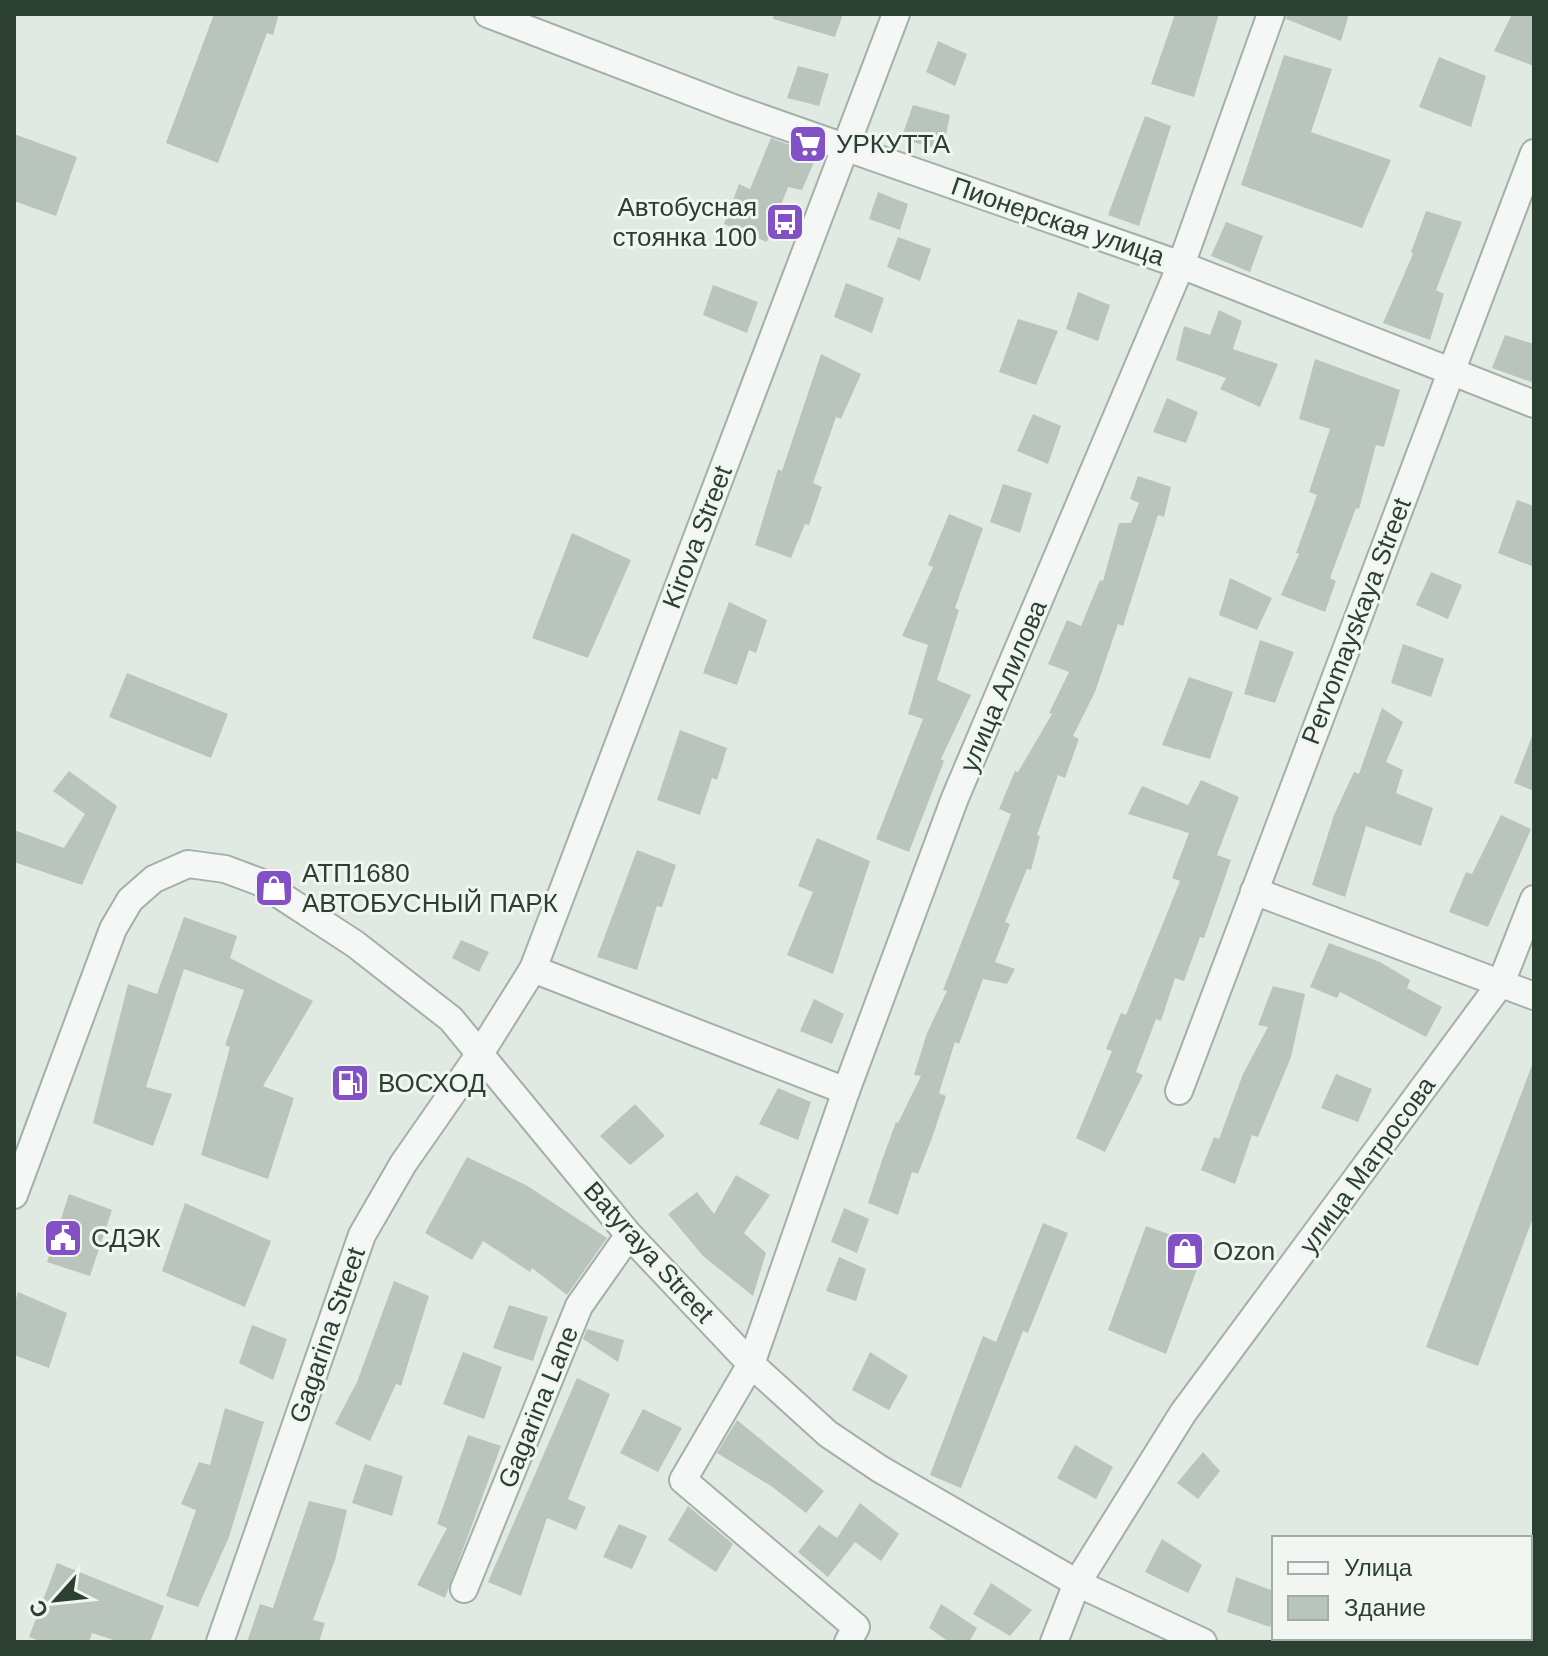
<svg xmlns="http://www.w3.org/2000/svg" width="1548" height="1656" viewBox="0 0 1548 1656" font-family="Arial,sans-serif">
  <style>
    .building { fill: #b9c5bc }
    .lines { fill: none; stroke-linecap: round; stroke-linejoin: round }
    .minor-casing { stroke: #a3b0a6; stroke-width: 30 }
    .minor { stroke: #f4f7f5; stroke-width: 26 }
    .labels { text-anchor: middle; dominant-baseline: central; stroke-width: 6; stroke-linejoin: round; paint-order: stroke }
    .poi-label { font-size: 26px; fill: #2b4030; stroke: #f1f6f2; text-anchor: start }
    .street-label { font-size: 26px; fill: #2b4030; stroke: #f1f6f2 }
  </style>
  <rect width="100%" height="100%" fill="#e1e9e3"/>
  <!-- building -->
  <g class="building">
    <path d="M214 14H279L273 35 267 33 218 163 166 143Z"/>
    <path d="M774 14H843L835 37 773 19Z"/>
    <path d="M1175 14H1219L1194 97 1151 84Z"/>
    <path d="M1287 14H1349L1341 41 1286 19Z"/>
    <path d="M1512 14H1534V66L1494 51Z"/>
    <path d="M938 41 967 54 955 86 926 72Z"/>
    <path d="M1284 55 1332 69 1311 132 1391 160 1362 228 1241 185Z"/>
    <path d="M1439 57 1486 76 1471 127 1419 107Z"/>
    <path d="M798 66 829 74 819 106 787 98Z"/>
    <path d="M913 105 950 115 943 150 901 139Z"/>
    <path d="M1145 116 1171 126 1139 226 1108 215Z"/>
    <path d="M14 134 77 157 56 216 14 201Z"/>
    <path d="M771 138 817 155 802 190 788 187 767 242 724 224 739 184 750 189Z"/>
    <path d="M878 192 908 204 900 230 869 219Z"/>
    <path d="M1426 211 1462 222 1436 290 1444 294 1430 340 1383 323 1413 254 1411 252Z"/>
    <path d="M1226 222 1263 236 1250 272 1211 256Z"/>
    <path d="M898 237 931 249 920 281 887 267Z"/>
    <path d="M846 283 884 298 872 333 834 317Z"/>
    <path d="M713 285 758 302 747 333 703 315Z"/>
    <path d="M1078 292 1110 305 1098 341 1066 329Z"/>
    <path d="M1219 310 1242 321 1233 349 1278 364 1260 407 1220 389 1226 378 1176 360 1184 326 1210 335Z"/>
    <path d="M1018 319 1058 331 1036 385 999 372Z"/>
    <path d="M1505 335 1534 344V383L1492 368Z"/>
    <path d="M821 354 861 374 841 419 836 417 813 483 822 487 809 525 805 524 791 558 755 545 778 469 782 471Z"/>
    <path d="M1315 359 1400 390 1384 447 1376 445 1359 509 1356 508 1330 578 1336 581 1325 612 1281 595 1299 554 1296 553 1317 495 1309 492 1330 429 1299 419Z"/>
    <path d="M1167 398 1198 412 1186 443 1153 432Z"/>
    <path d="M1033 414 1061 426 1048 464 1017 451Z"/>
    <path d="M1138 476 1171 487 1164 517 1158 515 1123 626 1118 624 1095 692 1073 736 1079 739 1065 778 1058 775 1037 835 1040 836 1031 870 1027 869 1005 922 1010 924 995 962 1015 969 1007 984 983 979 959 1044 955 1042 939 1093 946 1096 932 1138 918 1174 912 1172 898 1215 868 1203 882 1160 896 1122 898 1123 921 1076 914 1075 927 1033 947 991 943 990 1011 814 999 809 1015 771 1018 772 1052 714 1049 713 1069 672 1048 664 1067 620 1081 626 1100 580 1103 581 1119 523H1131L1139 503 1130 499Z"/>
    <path d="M1003 484 1032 493 1020 533 990 522Z"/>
    <path d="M1517 500 1534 506V567L1498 553Z"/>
    <path d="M949 514 983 528 955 608 959 610 937 680 971 695 941 759 944 761 909 852 876 839 923 719 908 714 928 645 902 636 933 567 928 565Z"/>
    <path d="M572 533 631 560 588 658 532 638Z"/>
    <path d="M1431 572 1462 585 1448 619 1416 605Z"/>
    <path d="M1230 578 1272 598 1257 630 1219 615Z"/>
    <path d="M729 602 767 620 756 653 749 650 737 685 703 673Z"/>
    <path d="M1260 640 1294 652 1275 703 1244 694Z"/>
    <path d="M1403 644 1444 659 1431 697 1391 683Z"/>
    <path d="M127 673 228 714 211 758 109 717Z"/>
    <path d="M1189 677 1233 692 1210 759 1162 745Z"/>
    <path d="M1382 708 1403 722 1386 762 1403 770 1396 793 1433 808 1421 846 1366 826 1345 897 1312 885 1334 815 1354 772 1359 774Z"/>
    <path d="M680 730 727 748 717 780 712 778 700 815 657 800Z"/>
    <path d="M1534 731V791L1514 783Z"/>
    <path d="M69 771 117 806 82 885 14 862V830L64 848 85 814 53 791Z"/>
    <path d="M1201 780 1239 797 1217 855 1231 860 1204 938 1200 937 1184 981 1175 978 1161 1021 1156 1019 1136 1072 1143 1075 1105 1152 1076 1138 1112 1051 1106 1049 1121 1013 1126 1015 1180 881 1172 878 1189 833 1128 814 1142 786 1188 805Z"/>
    <path d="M1501 815 1531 829 1488 927 1449 912 1466 872 1472 874Z"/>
    <path d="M817 838 870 861 833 974 787 955 813 892 798 886Z"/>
    <path d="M637 850 676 865 662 907 657 906 637 970 597 957Z"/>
    <path d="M184 917 237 936 230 958 313 1001 263 1086 294 1098 268 1179 201 1155 230 1047 225 1045 244 990 184 969 146 1087 172 1094 153 1146 93 1123 128 984 157 994Z"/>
    <path d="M461 940 489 952 479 972 452 958Z"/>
    <path d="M1329 943 1380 962 1410 980 1407 988 1442 1007 1426 1037 1340 992 1337 998 1310 987Z"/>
    <path d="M1273 986 1305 994 1291 1057 1258 1137 1252 1135 1235 1184 1201 1170 1214 1137 1219 1139 1243 1074 1268 1027 1258 1025Z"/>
    <path d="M814 999 844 1014 832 1044 800 1031Z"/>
    <path d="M1532 1065 1534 1215 1478 1366 1426 1347Z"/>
    <path d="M1336 1074 1372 1089 1358 1122 1321 1108Z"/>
    <path d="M778 1088 811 1102 798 1140 759 1124Z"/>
    <path d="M635 1104 665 1136 630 1165 600 1136Z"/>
    <path d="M467 1157 526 1185 607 1238 567 1295 532 1268 530 1272 483 1241 472 1260 425 1233Z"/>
    <path d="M736 1175 770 1195 744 1233 766 1253 753 1296 703 1256 668 1214 697 1192 714 1214Z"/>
    <path d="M69 1194 112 1210 90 1276 47 1262Z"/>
    <path d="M185 1203 271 1241 245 1307 162 1271Z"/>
    <path d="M844 1208 869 1219 857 1253 831 1242Z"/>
    <path d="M1043 1223 1068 1233 1028 1333 1023 1331 961 1488 930 1475 983 1336 996 1342Z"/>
    <path d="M1146 1226 1205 1247 1166 1354 1108 1330Z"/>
    <path d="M839 1257 866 1269 856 1301 826 1291Z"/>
    <path d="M394 1281 429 1296 401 1386 396 1384 370 1441 335 1424 357 1382Z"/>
    <path d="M18 1292 67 1313 49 1368 14 1355V1305Z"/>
    <path d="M509 1305 548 1317 533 1361 493 1348Z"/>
    <path d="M252 1325 287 1339 273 1380 239 1363Z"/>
    <path d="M587 1329 624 1340 618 1362 583 1339Z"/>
    <path d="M463 1352 502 1367 484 1419 443 1404Z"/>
    <path d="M870 1352 908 1376 889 1410 852 1390Z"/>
    <path d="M577 1378 610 1394 568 1499 586 1507 576 1530 547 1518 521 1596 488 1582Z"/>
    <path d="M225 1408 264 1422 229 1537 198 1607 166 1596 196 1510 181 1504 199 1462 210 1465Z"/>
    <path d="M643 1409 682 1428 658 1472 620 1453Z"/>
    <path d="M737 1420 824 1491 806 1513 771 1486 717 1453Z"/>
    <path d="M468 1435 501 1446 445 1598 417 1585 447 1528 437 1524Z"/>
    <path d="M1075 1445 1113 1467 1096 1499 1057 1478Z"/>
    <path d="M1203 1452 1220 1471 1198 1499 1177 1483Z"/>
    <path d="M365 1464 403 1476 392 1516 352 1503Z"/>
    <path d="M309 1501 347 1510 335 1560 313 1620 325 1623 319 1642H247L260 1604 273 1608Z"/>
    <path d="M860 1503 899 1534 881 1561 855 1542 828 1577 798 1552 819 1525 837 1538Z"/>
    <path d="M688 1506 733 1544 716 1572 668 1540Z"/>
    <path d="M619 1524 647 1536 632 1569 603 1557Z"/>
    <path d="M1162 1539 1202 1565 1188 1593 1145 1572Z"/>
    <path d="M57 1563 164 1606 150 1642H120L92 1633 89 1642H42L29 1637Z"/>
    <path d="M1236 1577 1274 1591V1614L1270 1627 1227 1612Z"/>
    <path d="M991 1583 1032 1610 1010 1636 973 1614Z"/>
    <path d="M941 1604 977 1628 969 1642H949L929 1628Z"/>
  </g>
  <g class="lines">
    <!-- minor casing -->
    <g class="minor-casing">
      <g id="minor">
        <path d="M488 14 733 108 1181 265 1534 404"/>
        <path d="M1254 891 1534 996"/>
        <path d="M533 969 846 1091"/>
        <path d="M1179 1091 1534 153"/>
        <path d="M14 1195 113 929 130 900 154 879 188 864 225 869 260 882 355 944 451 1019 629 1235 751 1364 828 1434 880 1469 1077 1583 1203 1642"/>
        <path d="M464 1589 579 1306 629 1235"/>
        <path d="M220 1642 362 1235 403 1164 481 1052 533 969 896 14"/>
        <path d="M848 1642 856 1627 683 1480 751 1364 846 1091 955 798 1181 265 1271 14"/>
        <path d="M1054 1642 1077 1583 1183 1413 1501 983 1534 899"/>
      </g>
    </g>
    <!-- minor -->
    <use href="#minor" class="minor"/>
  </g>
  <!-- icons -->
  <defs>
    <g id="supermarket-square" transform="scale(2)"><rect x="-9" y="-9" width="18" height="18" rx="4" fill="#8450c5" stroke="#f1f6f2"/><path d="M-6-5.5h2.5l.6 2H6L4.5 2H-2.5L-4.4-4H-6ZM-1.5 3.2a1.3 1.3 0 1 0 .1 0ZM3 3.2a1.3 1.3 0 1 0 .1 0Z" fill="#fff"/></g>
    <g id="bus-square" transform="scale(2)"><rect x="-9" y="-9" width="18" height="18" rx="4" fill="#8450c5" stroke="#f1f6f2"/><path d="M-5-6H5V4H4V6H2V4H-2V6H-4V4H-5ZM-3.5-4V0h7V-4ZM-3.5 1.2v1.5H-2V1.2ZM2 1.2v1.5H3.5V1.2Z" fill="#fff"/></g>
    <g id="shop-square" transform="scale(2)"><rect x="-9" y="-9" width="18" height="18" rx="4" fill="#8450c5" stroke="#f1f6f2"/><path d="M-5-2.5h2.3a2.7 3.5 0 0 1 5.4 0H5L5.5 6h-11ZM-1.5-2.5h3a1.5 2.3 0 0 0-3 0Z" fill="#fff"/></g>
    <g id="fuel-square" transform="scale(2)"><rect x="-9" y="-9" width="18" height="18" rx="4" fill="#8450c5" stroke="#f1f6f2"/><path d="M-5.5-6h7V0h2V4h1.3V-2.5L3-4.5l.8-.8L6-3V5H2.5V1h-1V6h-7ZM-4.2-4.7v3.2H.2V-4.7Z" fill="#fff"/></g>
    <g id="civic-square" transform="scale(2)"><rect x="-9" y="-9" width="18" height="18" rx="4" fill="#8450c5" stroke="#f1f6f2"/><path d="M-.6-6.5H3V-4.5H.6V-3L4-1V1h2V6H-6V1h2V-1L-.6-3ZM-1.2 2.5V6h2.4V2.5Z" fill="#fff"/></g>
  </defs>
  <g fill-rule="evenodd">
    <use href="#supermarket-square" x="808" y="144"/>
    <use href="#bus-square" x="785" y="222"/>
    <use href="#shop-square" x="274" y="888"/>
    <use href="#fuel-square" x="350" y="1083"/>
    <use href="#civic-square" x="63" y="1238"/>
    <use href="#shop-square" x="1185" y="1251"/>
  </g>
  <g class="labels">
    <!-- poi labels -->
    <g class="poi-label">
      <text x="836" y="144">УРКУТТА</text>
      <text x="757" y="207" text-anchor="end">Автобусная<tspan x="757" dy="30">стоянка 100</tspan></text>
      <text x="302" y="873">АТП1680<tspan x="302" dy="30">АВТОБУСНЫЙ ПАРК</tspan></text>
      <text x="378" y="1083">ВОСХОД</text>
      <text x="91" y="1238">СДЭК</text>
      <text x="1213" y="1251">Ozon</text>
    </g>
    <!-- street labels -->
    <g class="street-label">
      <text transform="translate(1058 221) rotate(19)">Пионерская улица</text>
      <text transform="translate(697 537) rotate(-69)">Kirova Street</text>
      <text transform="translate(1356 621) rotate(-69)">Pervomayskaya Street</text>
      <text transform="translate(1003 686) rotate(-67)">улица Алилова</text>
      <text transform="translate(1367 1165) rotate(-54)">улица Матросова</text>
      <text transform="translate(649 1252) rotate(48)">Batyraya Street</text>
      <text transform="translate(327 1335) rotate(-71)">Gagarina Street</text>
      <text transform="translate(538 1407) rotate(-68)">Gagarina Lane</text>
    </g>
  </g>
  <!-- border -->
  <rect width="1548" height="1656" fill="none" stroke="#2b4030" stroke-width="32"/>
  <!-- legend -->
  <rect x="1272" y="1536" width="260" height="104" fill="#f1f6f2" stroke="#a2ada4" stroke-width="2"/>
  <rect x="1288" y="1562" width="40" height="12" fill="#f4f7f5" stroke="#a2ada4" stroke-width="2"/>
  <text x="1344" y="1576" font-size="24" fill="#2b4030">Улица</text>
  <rect x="1288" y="1596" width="40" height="24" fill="#b9c5bc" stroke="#a2ada4" stroke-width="2"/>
  <text x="1344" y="1616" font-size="24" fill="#2b4030">Здание</text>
  <!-- north arrow -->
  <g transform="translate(56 1600) rotate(243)" stroke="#f1f6f2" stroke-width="6" paint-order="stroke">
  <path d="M0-6L14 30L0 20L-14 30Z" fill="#2b4030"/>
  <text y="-12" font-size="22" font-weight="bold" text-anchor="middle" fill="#2b4030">С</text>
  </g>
</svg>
